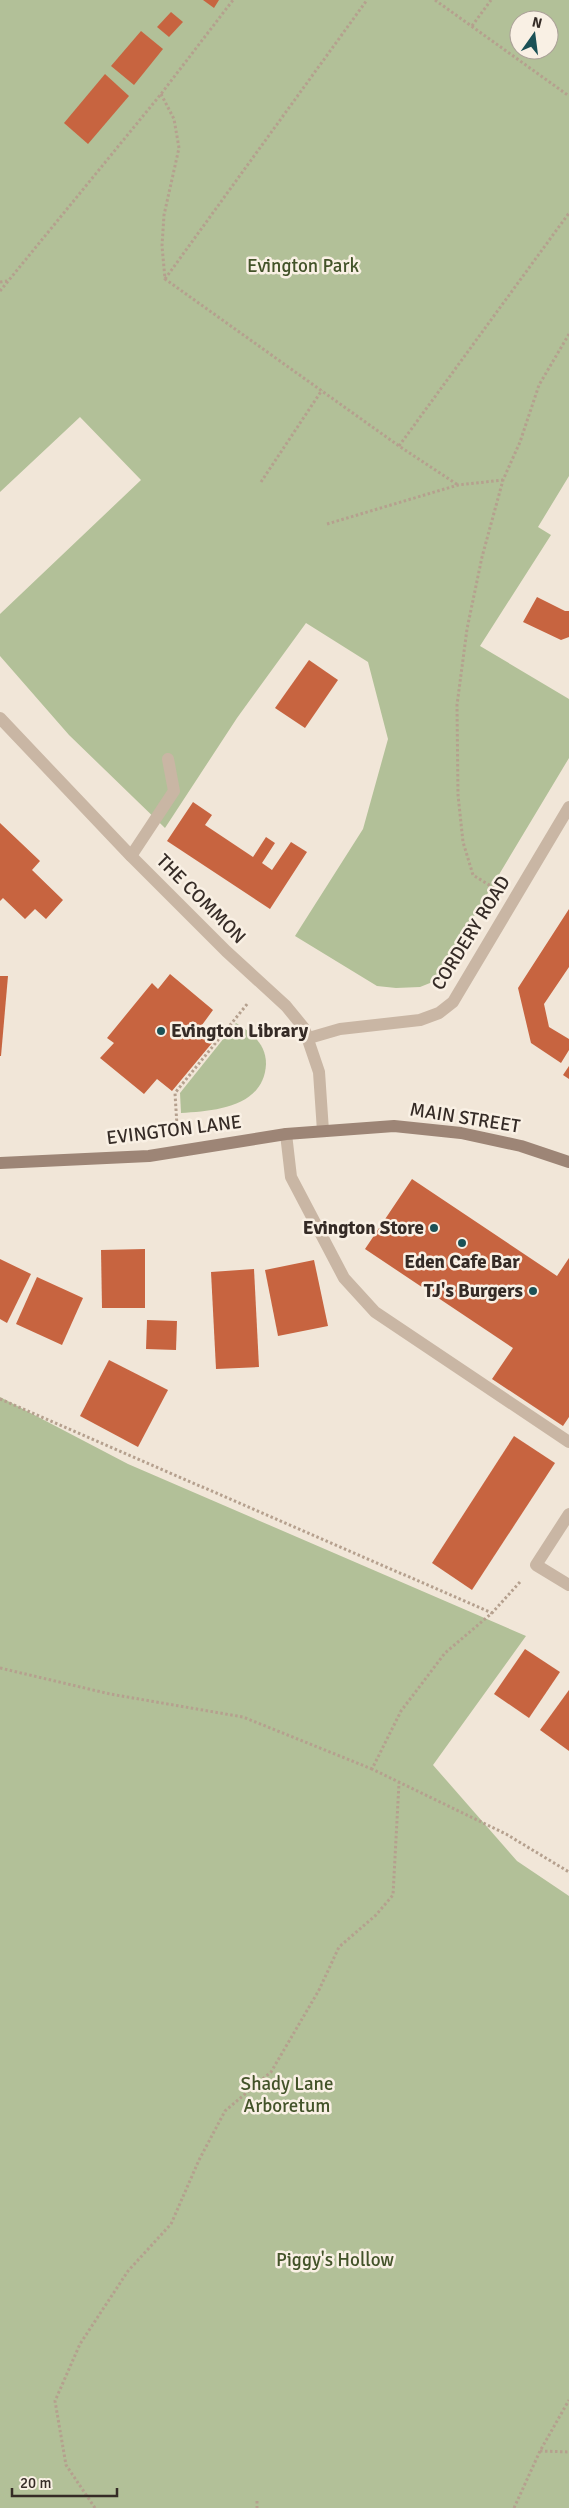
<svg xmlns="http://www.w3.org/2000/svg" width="569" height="2508" viewBox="0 0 569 2508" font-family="Signika,sans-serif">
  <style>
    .green { fill: #b2c098; fill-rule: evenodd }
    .building { fill: #c76440 }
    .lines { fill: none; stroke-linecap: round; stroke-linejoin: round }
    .path { stroke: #b5a08e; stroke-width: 3; stroke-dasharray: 2.5 2.5; stroke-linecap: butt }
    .service { stroke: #c9b6a4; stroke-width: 12 }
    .minor { stroke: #c9b6a4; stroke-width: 12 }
    .secondary { stroke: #9d8576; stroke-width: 12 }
    .poi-dot { fill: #1b5156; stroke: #f9f0e4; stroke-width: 2 }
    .labels { text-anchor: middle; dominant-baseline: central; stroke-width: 5; stroke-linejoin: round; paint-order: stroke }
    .park-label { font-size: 19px; fill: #435329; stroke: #f9f0e4 }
    .street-label { font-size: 19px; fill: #352b26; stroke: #f9f0e4 }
    .poi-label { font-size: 19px; font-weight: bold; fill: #352b26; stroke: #f9f0e4; text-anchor: end }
  </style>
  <rect width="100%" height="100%" fill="#f1e6d8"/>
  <!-- green -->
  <g class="green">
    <path d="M0 0H569V476L538 527 551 535 480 646 569 699V758L435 981 420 987 396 988 377 986 295 936 363 829 388 739 368 662 306 623 237 718 165 828 69 735 0 656V614L141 480 80 417 0 492ZM519 20H549V50H519Z"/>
    <path d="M236 1023C252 1033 266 1044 266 1064 264 1107 215 1111 181 1113L180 1093Z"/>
    <path d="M0 1397 128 1464 526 1636 433 1765 517 1861 569 1896V2508H0Z"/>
  </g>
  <!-- building -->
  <g class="building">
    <path d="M203 0H219L214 8Z"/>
    <path d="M171 12 183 22 169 37 157 27Z"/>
    <path d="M141 31 163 49 134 85 111 66Z"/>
    <path d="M105 74 129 96 88 144 64 123Z"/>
    <path d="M537 597 565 611H569V637L561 640 523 622Z"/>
    <path d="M309 660 338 680 305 728 275 708Z"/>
    <path d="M193 802 212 815 205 825 253 857 266 837 275 843 262 863 272 870 291 842 307 852 270 909 167 841Z"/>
    <path d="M0 823 40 861 32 870 63 900 46 919 35 909 25 919 3 898 0 901Z"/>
    <path d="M569 909V967L544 1004 549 1027 569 1039V1050L561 1063 531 1043 518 988Z"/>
    <path d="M170 974 213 1010 202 1025 217 1037 172 1091 157 1079 144 1094 100 1058 114 1043 107 1038 152 983 158 989Z"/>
    <path d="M0 976H8L1 1056H0Z"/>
    <path d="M569 1066V1079L563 1075Z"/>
    <path d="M412 1179 557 1276 569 1258V1417L563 1426 492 1379 513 1348 365 1249Z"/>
    <path d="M145 1249V1308H102L101 1250Z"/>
    <path d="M0 1259 31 1274 7 1323 0 1319Z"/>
    <path d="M314 1260 328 1326 278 1336 265 1270Z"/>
    <path d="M254 1269 259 1367 216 1369 211 1272Z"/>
    <path d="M37 1277 83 1298 62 1345 16 1324Z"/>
    <path d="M147 1320 177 1321 176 1350 146 1349Z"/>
    <path d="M109 1360 168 1390 138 1447 80 1416Z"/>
    <path d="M514 1436 555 1463 472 1590 432 1563Z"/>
    <path d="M525 1649 560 1672 529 1718 494 1694Z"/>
    <path d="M569 1690V1751L540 1730Z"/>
  </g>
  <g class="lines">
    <!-- path -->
    <g class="path">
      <path d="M435 0 569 96"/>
      <path d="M472 26 491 0"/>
      <path d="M161 94 174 119 179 148 164 215 162 246 165 279 399 446 458 485"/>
      <path d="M165 279 367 0"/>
      <path d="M0 282 7 281"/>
      <path d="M0 291 161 94 233 0"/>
      <path d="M399 446 569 213"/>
      <path d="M261 482 322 390"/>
      <path d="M327 524 458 485 503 480"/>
      <path d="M494 888 473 875 463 842 458 795 457 705 467 629 482 557 503 480 520 442 539 385 569 334"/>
      <path d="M177 1126 175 1093 248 1003"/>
      <path d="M0 1399 492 1613"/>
      <path d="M520 1582 492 1613 445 1653 401 1711 372 1769 506 1834 569 1872"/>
      <path d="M0 1668 110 1694 243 1717 372 1769"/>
      <path d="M540 2451 569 2452"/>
      <path d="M257 2501V2508"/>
      <path d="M95 2508 66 2465 55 2401 80 2344 128 2271 171 2224 199 2160 225 2111 271 2072 319 1990 339 1947 376 1915 393 1895 399 1783"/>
      <path d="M514 2508 540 2451 569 2400"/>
    </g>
    <!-- service -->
    <g class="service">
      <path d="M131 856 174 791 168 759"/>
      <path d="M286 1134 291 1177 344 1278 375 1312 569 1442"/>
    </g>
    <!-- minor -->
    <g class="minor">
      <path d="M0 718 131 856 226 951 286 1006 304 1028 319 1072 323 1131"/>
      <path d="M309 1038 340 1029 420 1020 439 1013 453 1002 569 807"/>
      <path d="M569 1514 536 1565 569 1585"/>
    </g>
    <!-- secondary -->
    <path class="secondary" d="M0 1163 149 1156 286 1134 394 1126 461 1133 521 1146 569 1162"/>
  </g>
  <!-- markers -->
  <g class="poi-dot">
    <circle cx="161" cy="1031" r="5"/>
    <circle cx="434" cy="1228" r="5"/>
    <circle cx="462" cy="1243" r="5"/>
    <circle cx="533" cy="1291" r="5"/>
  </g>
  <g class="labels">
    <!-- park labels -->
    <g class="park-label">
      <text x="303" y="266">Evington Park</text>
      <text x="287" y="2084">Shady Lane<tspan x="287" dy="22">Arboretum</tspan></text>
      <text x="335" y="2260">Piggy's Hollow</text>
    </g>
    <!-- street labels -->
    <g class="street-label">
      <text transform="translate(201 899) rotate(45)">THE COMMON</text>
      <text transform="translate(471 933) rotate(-58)">CORDERY ROAD</text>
      <text transform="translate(465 1118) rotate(9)">MAIN STREET</text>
      <text transform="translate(174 1130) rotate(-7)">EVINGTON LANE</text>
    </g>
    <!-- poi labels -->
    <g class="poi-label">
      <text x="171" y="1031" text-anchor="start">Evington Library</text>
      <text x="424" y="1228">Evington Store</text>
      <text x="462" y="1262" text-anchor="middle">Eden Cafe Bar</text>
      <text x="523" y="1291">TJ's Burgers</text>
    </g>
  </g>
  <!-- north arrow -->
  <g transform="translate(534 35) rotate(14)"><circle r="24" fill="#f9f0e4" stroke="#aba198"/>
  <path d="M0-4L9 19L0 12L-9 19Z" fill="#1b5156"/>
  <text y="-8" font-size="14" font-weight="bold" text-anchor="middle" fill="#352b26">N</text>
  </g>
  <!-- scale -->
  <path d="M12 2488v8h105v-8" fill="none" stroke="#352b26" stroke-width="2.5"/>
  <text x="20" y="2488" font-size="15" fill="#352b26" stroke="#f9f0e4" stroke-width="4" paint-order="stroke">20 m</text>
</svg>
